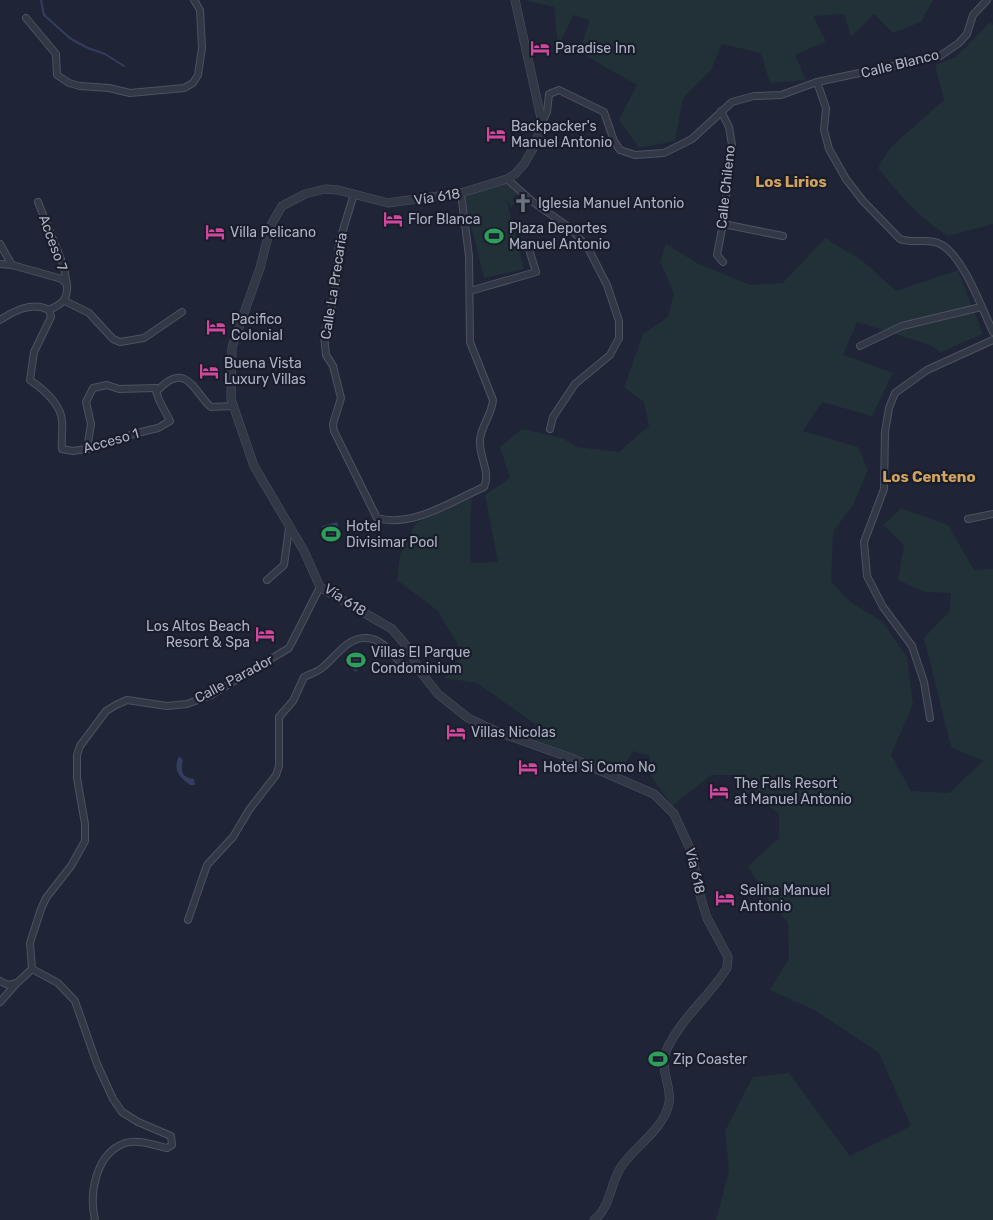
<svg xmlns="http://www.w3.org/2000/svg" width="993" height="1220" viewBox="0 0 993 1220" font-family="Rubik,sans-serif">
  <style>
    .green { fill: #213137 }
    .water { fill: #333d5e }
    .lines { fill: none; stroke-linecap: round; stroke-linejoin: round }
    .stream { stroke: #333d5e; stroke-width: 2 }
    .minor-casing { stroke: #4d5262; stroke-width: 8 }
    .tertiary-casing { stroke: #4d5262; stroke-width: 9 }
    .minor { stroke: #333847; stroke-width: 6 }
    .tertiary { stroke: #333847; stroke-width: 8 }
    .labels { text-anchor: middle; dominant-baseline: central; stroke-width: 4.5; stroke-linejoin: round; paint-order: stroke }
    .poi-label { font-size: 14px; fill: #adb2c4; stroke: #191d2b; text-anchor: start }
    .street-label { font-size: 14px; fill: #adb2c4; stroke: #191d2b }
    .neighbourhood-label { font-size: 15px; font-weight: bold; fill: #d2a35a; stroke: #191d2b }
  </style>
  <rect width="100%" height="100%" fill="#1f2536"/>
  <!-- green -->
  <g class="green">
    <path d="M524 0H933L921 22 893 33 874 14 851 37 844 14 813 16 826 41 795 55 806 80 770 83 761 53 722 44 711 70 683 98 675 141 639 148 619 120 637 85 579 52 590 20 573 15 558 47 554 7Z"/>
    <path d="M990 22 993 25V224L948 236C919 218 899 194 878 168L890 148 944 100 935 65 956 57Z"/>
    <path d="M507 182 519 192 512 200 515 203 511 207 506 198 524 269 484 278 464 197Z"/>
    <path d="M825 238 863 261 896 291 958 270 983 334 941 352 930 345 857 322 843 355 893 373 872 416 822 402 803 431 858 447 868 470 853 505 833 532 831 581 850 602 882 621 907 657 913 704 891 755 911 791 949 793 983 761 951 747 924 638 950 611 951 593 924 592 898 580 904 545 883 525 901 508 948 525 974 570 993 569V1220H716L729 1171 725 1131 753 1077 789 1073 850 1156 911 1126 879 1053 816 1011 770 990 789 958 788 923 767 898 748 866 779 838V813L741 789 739 775H711L672 806 649 773 650 756 633 751 623 767 612 772 530 737 536 725 477 683 444 678 463 654 438 611 397 580 400 555 416 523 472 498 470 519V563L498 562 485 495 510 478 500 447 522 429 562 438 577 447 619 452 649 426 644 402 624 387 643 334 668 317 674 293 660 262 666 244 697 263 750 285 783 283Z"/>
  </g>
  <!-- water -->
  <g class="water">
    <path d="M337 522 340 531 332 542 324 536 322 526Z"/>
    <path d="M355 650 367 657 356 672 345 663Z"/>
    <path d="M179 756 183 760C180 771 182 778 194 779L195 785H190C178 776 173 770 179 756Z"/>
  </g>
  <g class="lines">
    <!-- stream -->
    <path class="stream" d="M41 0 44 15 71 39 88 48 105 54 124 66"/>
    <!-- minor casing -->
    <g class="minor-casing">
      <g id="minor">
        <path d="M26 18 56 54 57 75 69 83 80 86 109 88 130 93 184 88 193 83 198 75 202 48 200 10 194 0"/>
        <path d="M817 82 826 108 824 130 829 149 846 179 863 201 900 239C913 244 926 238 938 243 962 252 982 309 993 332"/>
        <path d="M721 111 729 127 732 145 723 224 717 255 723 262"/>
        <path d="M542 122 547 112 549 94 559 90 604 112 614 141 620 150 635 155 664 153 692 139 732 102 754 96 781 95 817 82 940 56 959 43 967 34 973 15 987 0"/>
        <path d="M507 179 533 202 570 228 588 248 607 285 619 321V338L610 355 575 384 553 417 550 429"/>
        <path d="M354 194 339 243 335 294 324 335 326 355 333 366 341 398 333 424 334 431 377 518C413 528 452 501 484 487 491 472 479 457 480 441 480 427 492 415 493 400L470 342 469 256 461 193"/>
        <path d="M38 202 64 267 67 285"/>
        <path d="M723 224 783 236"/>
        <path d="M0 244 12 265"/>
        <path d="M0 264 12 265 62 279 67 285C68 300 62 304 49 310"/>
        <path d="M470 291 536 272 528 246"/>
        <path d="M65 301 89 313 113 339 120 342 144 338 182 312"/>
        <path d="M49 310 51 317 34 352 30 380C43 389 61 404 62 421 63 430 61 439 62 449L73 451 87 449 137 433 158 428 170 421 159 400 155 388 159 389C187 360 195 394 211 407L233 406"/>
        <path d="M0 320C14 311 32 301 49 310"/>
        <path d="M860 346 902 326 981 307"/>
        <path d="M87 449 91 424 86 402 93 388 107 385 119 389 155 388"/>
        <path d="M968 519 993 514"/>
        <path d="M267 580 284 565 289 528"/>
        <path d="M930 718 924 682 912 646 883 607 867 576 864 542 884 489 885 432 889 408 895 393 927 370 993 340"/>
        <path d="M188 920 207 865 233 837 249 810 276 775 279 766V717L293 701 304 677C310 674 317 672 322 668 335 658 347 637 366 638 392 639 395 671 419 670"/>
        <path d="M32 969 58 983 75 1001 97 1064 113 1099 122 1112 138 1122 171 1136 172 1145 167 1148C154 1145 138 1139 125 1143 95 1154 89 1194 95 1220"/>
        <path d="M0 981 8 985 17 983 32 969 30 943 41 909 46 898 71 866 85 841V824L77 778V755L80 746 106 711 116 705 127 700 167 706 187 704 211 695 289 648 320 587"/>
        <path d="M0 1002 16 984"/>
      </g>
    </g>
    <!-- tertiary casing -->
    <g class="tertiary-casing">
      <path id="tertiary" d="M515 0 542 122 535 145 524 164 515 174 507 179 461 193 388 203 338 190 325 189 305 194 282 206 271 225 260 268 232 347 231 399 254 466 304 551 320 587 392 629 409 649 419 670 438 694 468 718 498 732 571 758 654 794 674 814 692 853 699 892 707 918 728 957 727 968C709 997 680 1019 666 1051 659 1069 672 1086 669 1103 664 1129 635 1146 621 1167 610 1183 611 1207 594 1220"/>
    </g>
    <!-- minor -->
    <use href="#minor" class="minor"/>
    <!-- tertiary -->
    <use href="#tertiary" class="tertiary"/>
  </g>
  <!-- icons -->
  <defs>
    <g id="hotel-bare" transform="scale(1.5)"><path d="M-6-4.5h1.5V1H6V5H4.5V3h-9V5H-6ZM-4 0a1.8 1.8 0 1 1 3.6 0ZM.5 0V-2.5h3Q6-2.5 6 0Z" fill="#d1479c" stroke="#191d2b" stroke-width="2.5" paint-order="stroke"/></g>
    <g id="church-bare" transform="scale(1.5)"><path d="M-1.2-6h2.4v3.5h3.3v2.4h-3.3V6h-2.4V-.1h-3.3v-2.4h3.3Z" fill="#6b7280" stroke="#191d2b" stroke-width="2.5" paint-order="stroke"/></g>
    <g id="stadium-bare" transform="scale(1.5)"><path d="M0-5a6.5 5 0 1 0 0 10a6.5 5 0 1 0 0-10ZM-3.5-1.8h7v3.6h-7Z" fill="#2e9e5b" stroke="#191d2b" stroke-width="2.5" paint-order="stroke"/></g>
  </defs>
  <g fill-rule="evenodd">
    <use href="#hotel-bare" x="540" y="48"/>
    <use href="#hotel-bare" x="496" y="134"/>
    <use href="#church-bare" x="523" y="203"/>
    <use href="#hotel-bare" x="393" y="219"/>
    <use href="#hotel-bare" x="215" y="232"/>
    <use href="#stadium-bare" x="494" y="236"/>
    <use href="#hotel-bare" x="216" y="327"/>
    <use href="#hotel-bare" x="209" y="371"/>
    <use href="#stadium-bare" x="331" y="534"/>
    <use href="#hotel-bare" x="265" y="634"/>
    <use href="#stadium-bare" x="356" y="660"/>
    <use href="#hotel-bare" x="456" y="732"/>
    <use href="#hotel-bare" x="528" y="767"/>
    <use href="#hotel-bare" x="719" y="791"/>
    <use href="#hotel-bare" x="725" y="898"/>
    <use href="#stadium-bare" x="658" y="1059"/>
  </g>
  <g class="labels">
    <!-- poi labels -->
    <g class="poi-label">
      <text x="555" y="48">Paradise Inn</text>
      <text x="511" y="126">Backpacker's<tspan x="511" dy="16">Manuel Antonio</tspan></text>
      <text x="538" y="203">Iglesia Manuel Antonio</text>
      <text x="408" y="219">Flor Blanca</text>
      <text x="509" y="228">Plaza Deportes<tspan x="509" dy="16">Manuel Antonio</tspan></text>
      <text x="230" y="232">Villa Pelicano</text>
      <text x="231" y="319">Pacifico<tspan x="231" dy="16">Colonial</tspan></text>
      <text x="224" y="363">Buena Vista<tspan x="224" dy="16">Luxury Villas</tspan></text>
      <text x="346" y="526">Hotel<tspan x="346" dy="16">Divisimar Pool</tspan></text>
      <text x="250" y="626" text-anchor="end">Los Altos Beach<tspan x="250" dy="16">Resort &amp; Spa</tspan></text>
      <text x="371" y="652">Villas El Parque<tspan x="371" dy="16">Condominium</tspan></text>
      <text x="471" y="732">Villas Nicolas</text>
      <text x="543" y="767">Hotel Si Como No</text>
      <text x="734" y="783">The Falls Resort<tspan x="734" dy="16">at Manuel Antonio</tspan></text>
      <text x="740" y="890">Selina Manuel<tspan x="740" dy="16">Antonio</tspan></text>
      <text x="673" y="1059">Zip Coaster</text>
    </g>
    <!-- street labels -->
    <g class="street-label">
      <text transform="translate(900 64) rotate(-14)">Calle Blanco</text>
      <text transform="translate(726 187) rotate(-84)">Calle Chileno</text>
      <text transform="translate(437 197) rotate(-9)">Vía 618</text>
      <text transform="translate(53 243) rotate(70)">Acceso 7</text>
      <text transform="translate(334 286) rotate(-81)">Calle La Precaria</text>
      <text transform="translate(111 441) rotate(-16)">Acceso 1</text>
      <text transform="translate(345 600) rotate(33)">Vía 618</text>
      <text transform="translate(234 679) rotate(-28)">Calle Parador</text>
      <text transform="translate(695 871) rotate(77)">Vía 618</text>
    </g>
    <!-- neighbourhood labels -->
    <g class="neighbourhood-label">
      <text x="791" y="182">Los Lirios</text>
      <text x="929" y="477">Los Centeno</text>
    </g>
  </g>
</svg>
